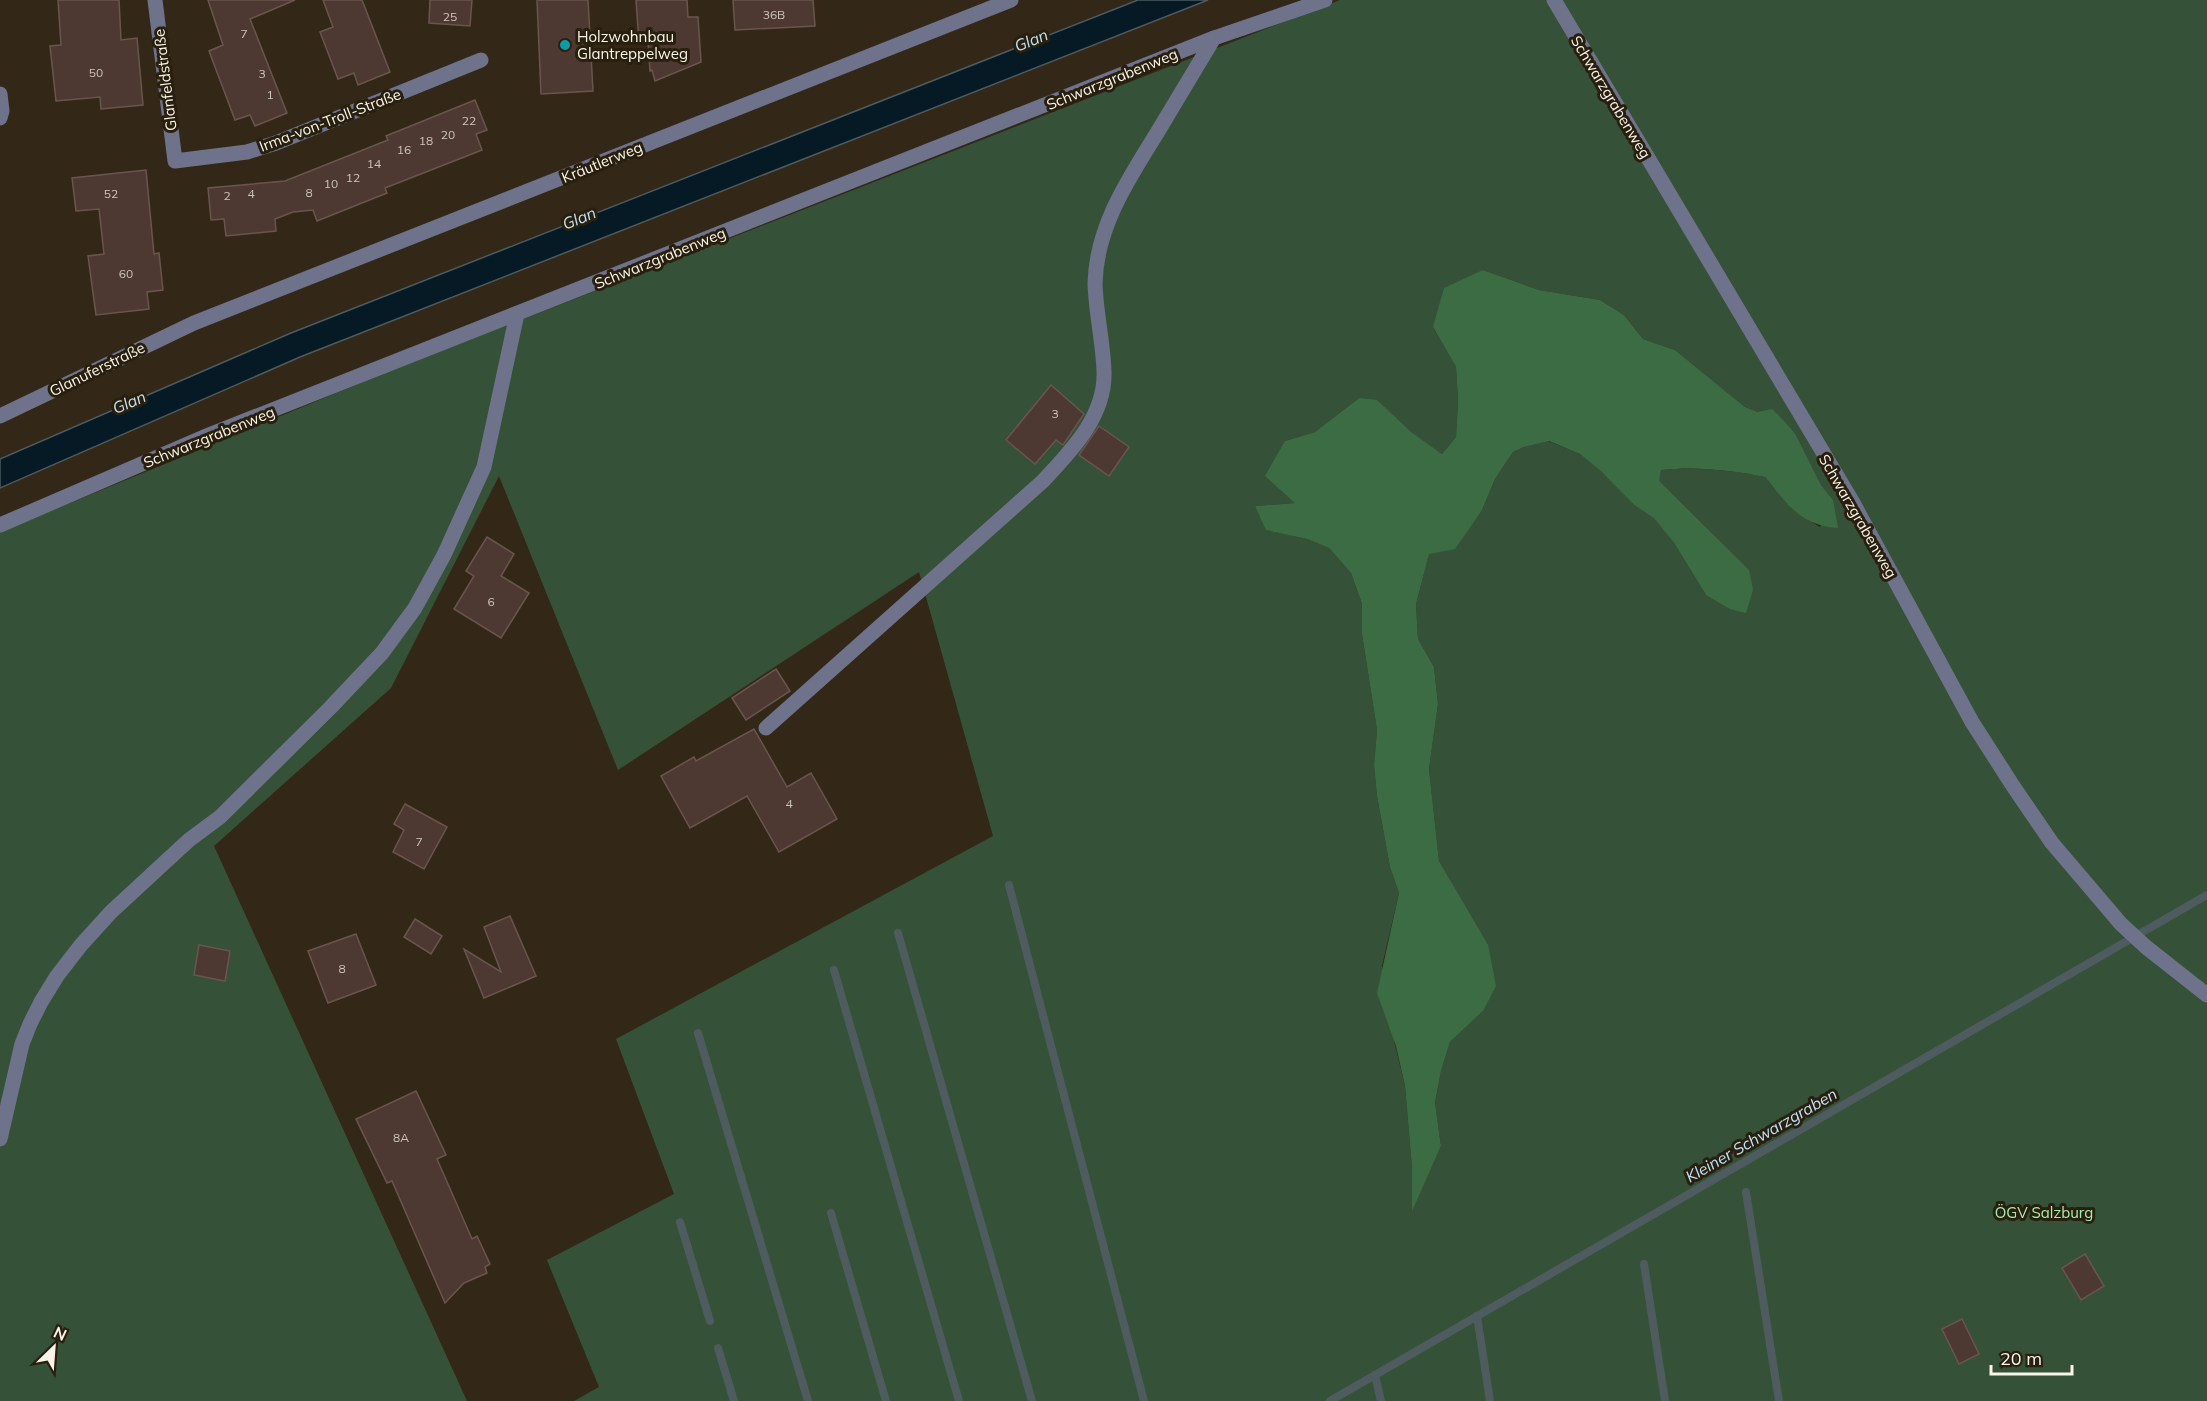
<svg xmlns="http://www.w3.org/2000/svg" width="2207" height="1401" viewBox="0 0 2207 1401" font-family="Mulish,sans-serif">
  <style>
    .green { fill: #355239; fill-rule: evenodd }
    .forest { fill: #3c6c44 }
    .water { fill: #051a24; stroke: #4e5b5f; stroke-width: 1.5 }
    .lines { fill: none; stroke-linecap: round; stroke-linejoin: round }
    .stream { stroke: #4e5b5f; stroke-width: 8 }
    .building { fill: #4d3932; stroke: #6a554e; stroke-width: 1.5 }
    .minor { stroke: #6e738b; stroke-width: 15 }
    .culture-dot { fill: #0f9aa8; stroke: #291f0f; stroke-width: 2 }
    .labels { text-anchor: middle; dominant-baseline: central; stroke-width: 6; stroke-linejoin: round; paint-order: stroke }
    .number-label { font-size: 12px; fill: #cec4ba }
    .poi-label { font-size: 15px; fill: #f9f3e8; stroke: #291f0f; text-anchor: start }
    .street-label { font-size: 15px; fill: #f9f3e8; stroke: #291f0f }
    .park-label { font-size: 15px; fill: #a4edae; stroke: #291f0f }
    .water-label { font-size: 16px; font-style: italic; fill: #bee1f4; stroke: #291f0f }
  </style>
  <rect width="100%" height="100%" fill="#332818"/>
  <!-- green -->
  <path class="green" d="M1340 0H2207V1401H574L599 1387 547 1260 674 1194 616 1039 993 836 919 572 618 770 499 476 391 688 214 846 467 1401H0V532L385 373ZM1483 270 1539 290 1600 300 1624 315 1643 339 1675 350 1745 407 1758 412 1796 435 1821 485 1833 500 1820 527C1795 513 1783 500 1765 477 1731 470 1695 467 1661 470L1658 481 1724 546 1706 595 1674 543 1654 517 1634 505 1602 471 1580 454 1548 441 1524 447 1513 452 1495 479 1482 510 1429 553 1416 604 1418 639 1434 667 1438 704 1429 769 1439 861 1457 893 1483 1011 1450 1042 1441 1071 1435 1104 1441 1146 1412 1209V1168L1405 1086 1390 1024 1382 966 1399 893 1390 867 1377 796 1374 765 1377 730 1362 634V604L1351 573 1329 548 1307 539 1267 530 1255 506 1295 503 1285 441 1315 432 1359 398 1442 454 1456 437 1458 401 1456 367 1433 327Z"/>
  <!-- forest -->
  <path class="forest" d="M1483 270 1539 290 1600 300 1624 315 1643 339 1675 350 1745 407 1758 412 1772 409 1785 422 1796 435 1821 485 1833 500 1838 528C1801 526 1786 503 1765 477 1732 470 1695 466 1661 470L1659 481 1749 570 1753 590 1746 613 1730 609 1706 595 1674 543 1654 518 1634 505 1601 471 1580 454 1549 441 1524 447 1513 452 1495 479 1482 510 1455 549 1429 554 1416 604 1418 639 1434 667 1438 704 1429 769 1439 861 1488 945 1496 986 1483 1011 1450 1042 1441 1071 1435 1103 1441 1146 1412 1211V1168L1405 1086 1396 1046 1377 993 1399 893 1390 867 1377 796 1374 765 1377 730 1362 634V604L1351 573 1329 548 1307 539 1266 530 1255 506 1295 503 1265 476 1285 441 1315 432 1359 398 1377 400 1411 432 1442 454 1456 437 1458 401 1456 367 1433 327 1444 288Z"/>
  <!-- water -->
  <path class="water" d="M1138 0H1208L300 357 0 488V459L291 333Z"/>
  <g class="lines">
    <!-- stream -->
    <g class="stream">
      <path d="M1009 885 1144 1401"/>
      <path d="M898 933 1032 1401"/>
      <path d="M834 970 959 1401"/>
      <path d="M698 1033 808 1401"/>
      <path d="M1746 1192 1779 1401"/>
      <path d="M831 1213 886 1401"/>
      <path d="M680 1222 710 1321"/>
      <path d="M1644 1264 1665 1401"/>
      <path d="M1477 1316 1490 1401"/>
      <path d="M718 1348 734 1401"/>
      <path d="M1375 1375 1381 1401"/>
      <path d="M1330 1401 2207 895"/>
    </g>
  </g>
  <!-- building -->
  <g class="building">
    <path d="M58 0H119L121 40 137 38 143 105 101 109 100 97 56 101 50 46 61 45Z"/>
    <path d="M208 0H295L250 19 287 113 255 126 250 115 235 120 209 51 223 45Z"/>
    <path d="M323 0H362L390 72 358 85 354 73 338 79 320 32 333 27Z"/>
    <path d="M430 0H472L470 26 429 23Z"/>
    <path d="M537 0H588L593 91 541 94Z"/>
    <path d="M636 0H687L688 17H698L701 62 655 81 652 70 650 71 648 41 639 42Z"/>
    <path d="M733 0H813L815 26 735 30Z"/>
    <path d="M475 100 487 130 476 134 482 150 385 188 387 193 317 221 313 210 293 212 275 219 276 231 226 236 224 219 211 220 208 188 285 181 388 140 386 136Z"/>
    <path d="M146 170 154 254 159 253 163 290 147 292 149 309 96 315 88 256 104 254 99 209 76 211 72 178Z"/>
    <path d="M1051 385 1084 414 1063 445 1056 440 1035 464 1006 440Z"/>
    <path d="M1099 426 1129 447 1109 476 1079 455Z"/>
    <path d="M487 537 514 554 501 576 529 593 501 638 454 609 474 576 466 571Z"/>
    <path d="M776 669 790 691 746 720 732 698Z"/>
    <path d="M754 729 787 787 811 773 837 819 779 852 747 796 690 828 661 776 694 757 696 761Z"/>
    <path d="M405 804 447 827 424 869 393 852 404 830 394 824Z"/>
    <path d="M510 916 536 976 484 998 464 949 501 972 484 927Z"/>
    <path d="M415 919 442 936 431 954 404 937Z"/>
    <path d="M356 934 376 985 328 1003 308 951Z"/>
    <path d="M199 945 230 951 225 981 194 975Z"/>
    <path d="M416 1091 446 1155 437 1159 472 1239 477 1236 490 1264 485 1267 487 1273 464 1283 445 1303 392 1181 387 1183 356 1119Z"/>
    <path d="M2085 1254 2104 1286 2081 1300 2062 1268Z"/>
    <path d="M1962 1319 1979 1354 1959 1364 1942 1329Z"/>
  </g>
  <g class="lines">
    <!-- minor -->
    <g class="minor">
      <path d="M155 0 175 161 247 152 276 143 481 60"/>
      <path d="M1554 0 1852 501 1972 722 2013 786 2052 843 2121 924 2146 947 2207 995"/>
      <path d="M0 94 2 111 0 118"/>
      <path d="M0 416 194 323 1011 0"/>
      <path d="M0 525 209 435 1214 38 1325 0"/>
      <path d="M766 728 1043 481C1071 451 1106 416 1104 371 1103 342 1096 313 1095 284 1096 227 1128 180 1157 133 1176 101 1195 70 1214 38"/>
      <path d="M0 1139 22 1044 30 1024 41 1002 57 976 81 945 111 912 189 840 220 817 330 708 382 653 415 608 444 555 484 467 517 314"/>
    </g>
  </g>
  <!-- markers -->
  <circle class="culture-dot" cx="565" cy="45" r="6"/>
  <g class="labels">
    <!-- number labels -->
    <g class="number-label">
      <text x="774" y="14">36B</text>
      <text x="450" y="16">25</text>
      <text x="244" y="33">7</text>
      <text x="96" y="72">50</text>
      <text x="262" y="73">3</text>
      <text x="270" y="94">1</text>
      <text x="469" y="120">22</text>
      <text x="448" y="134">20</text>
      <text x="426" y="140">18</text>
      <text x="404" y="149">16</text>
      <text x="374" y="163">14</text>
      <text x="353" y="177">12</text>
      <text x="331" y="183">10</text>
      <text x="309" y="192">8</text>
      <text x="111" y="193">52</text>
      <text x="251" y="193">4</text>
      <text x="227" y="195">2</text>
      <text x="126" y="273">60</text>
      <text x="1055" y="413">3</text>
      <text x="491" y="601">6</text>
      <text x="789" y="803">4</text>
      <text x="419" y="841">7</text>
      <text x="342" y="968">8</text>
      <text x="401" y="1137">8A</text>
    </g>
    <!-- poi labels -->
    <g class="poi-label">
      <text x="577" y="36">Holzwohnbau<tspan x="577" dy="17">Glantreppelweg</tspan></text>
    </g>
    <!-- street labels -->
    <g class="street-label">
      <text transform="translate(1112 79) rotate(-22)">Schwarzgrabenweg</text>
      <text transform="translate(165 80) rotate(-97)">Glanfeldstraße</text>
      <text transform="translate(1611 97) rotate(59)">Schwarzgrabenweg</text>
      <text transform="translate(330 120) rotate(-21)">Irma-von-Troll-Straße</text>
      <text transform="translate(602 162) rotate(-22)">Kräutlerweg</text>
      <text transform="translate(660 258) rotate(-22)">Schwarzgrabenweg</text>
      <text transform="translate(97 369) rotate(-26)">Glanuferstraße</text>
      <text transform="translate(209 437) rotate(-22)">Schwarzgrabenweg</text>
      <text transform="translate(1858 516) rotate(60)">Schwarzgrabenweg</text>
    </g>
    <!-- park labels -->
    <g class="park-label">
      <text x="2044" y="1212">ÖGV Salzburg</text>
    </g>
    <!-- water labels -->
    <g class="water-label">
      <text transform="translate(1031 40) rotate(-22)">Glan</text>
      <text transform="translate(579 218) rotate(-22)">Glan</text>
      <text transform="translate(129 402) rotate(-23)">Glan</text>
      <text transform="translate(1761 1135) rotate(-30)">Kleiner Schwarzgraben</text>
    </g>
  </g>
  <!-- north arrow -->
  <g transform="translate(54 1347) rotate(25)" stroke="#291f0f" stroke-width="4.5" paint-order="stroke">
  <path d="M0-4.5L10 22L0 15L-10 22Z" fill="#f9f3e8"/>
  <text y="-9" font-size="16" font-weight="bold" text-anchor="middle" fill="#f9f3e8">N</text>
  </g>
  <!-- scale -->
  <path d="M1991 1365v9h81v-9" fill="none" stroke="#f9f3e8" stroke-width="3"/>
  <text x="2000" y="1365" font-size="18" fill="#f9f3e8" stroke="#291f0f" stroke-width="4.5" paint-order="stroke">20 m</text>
</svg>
